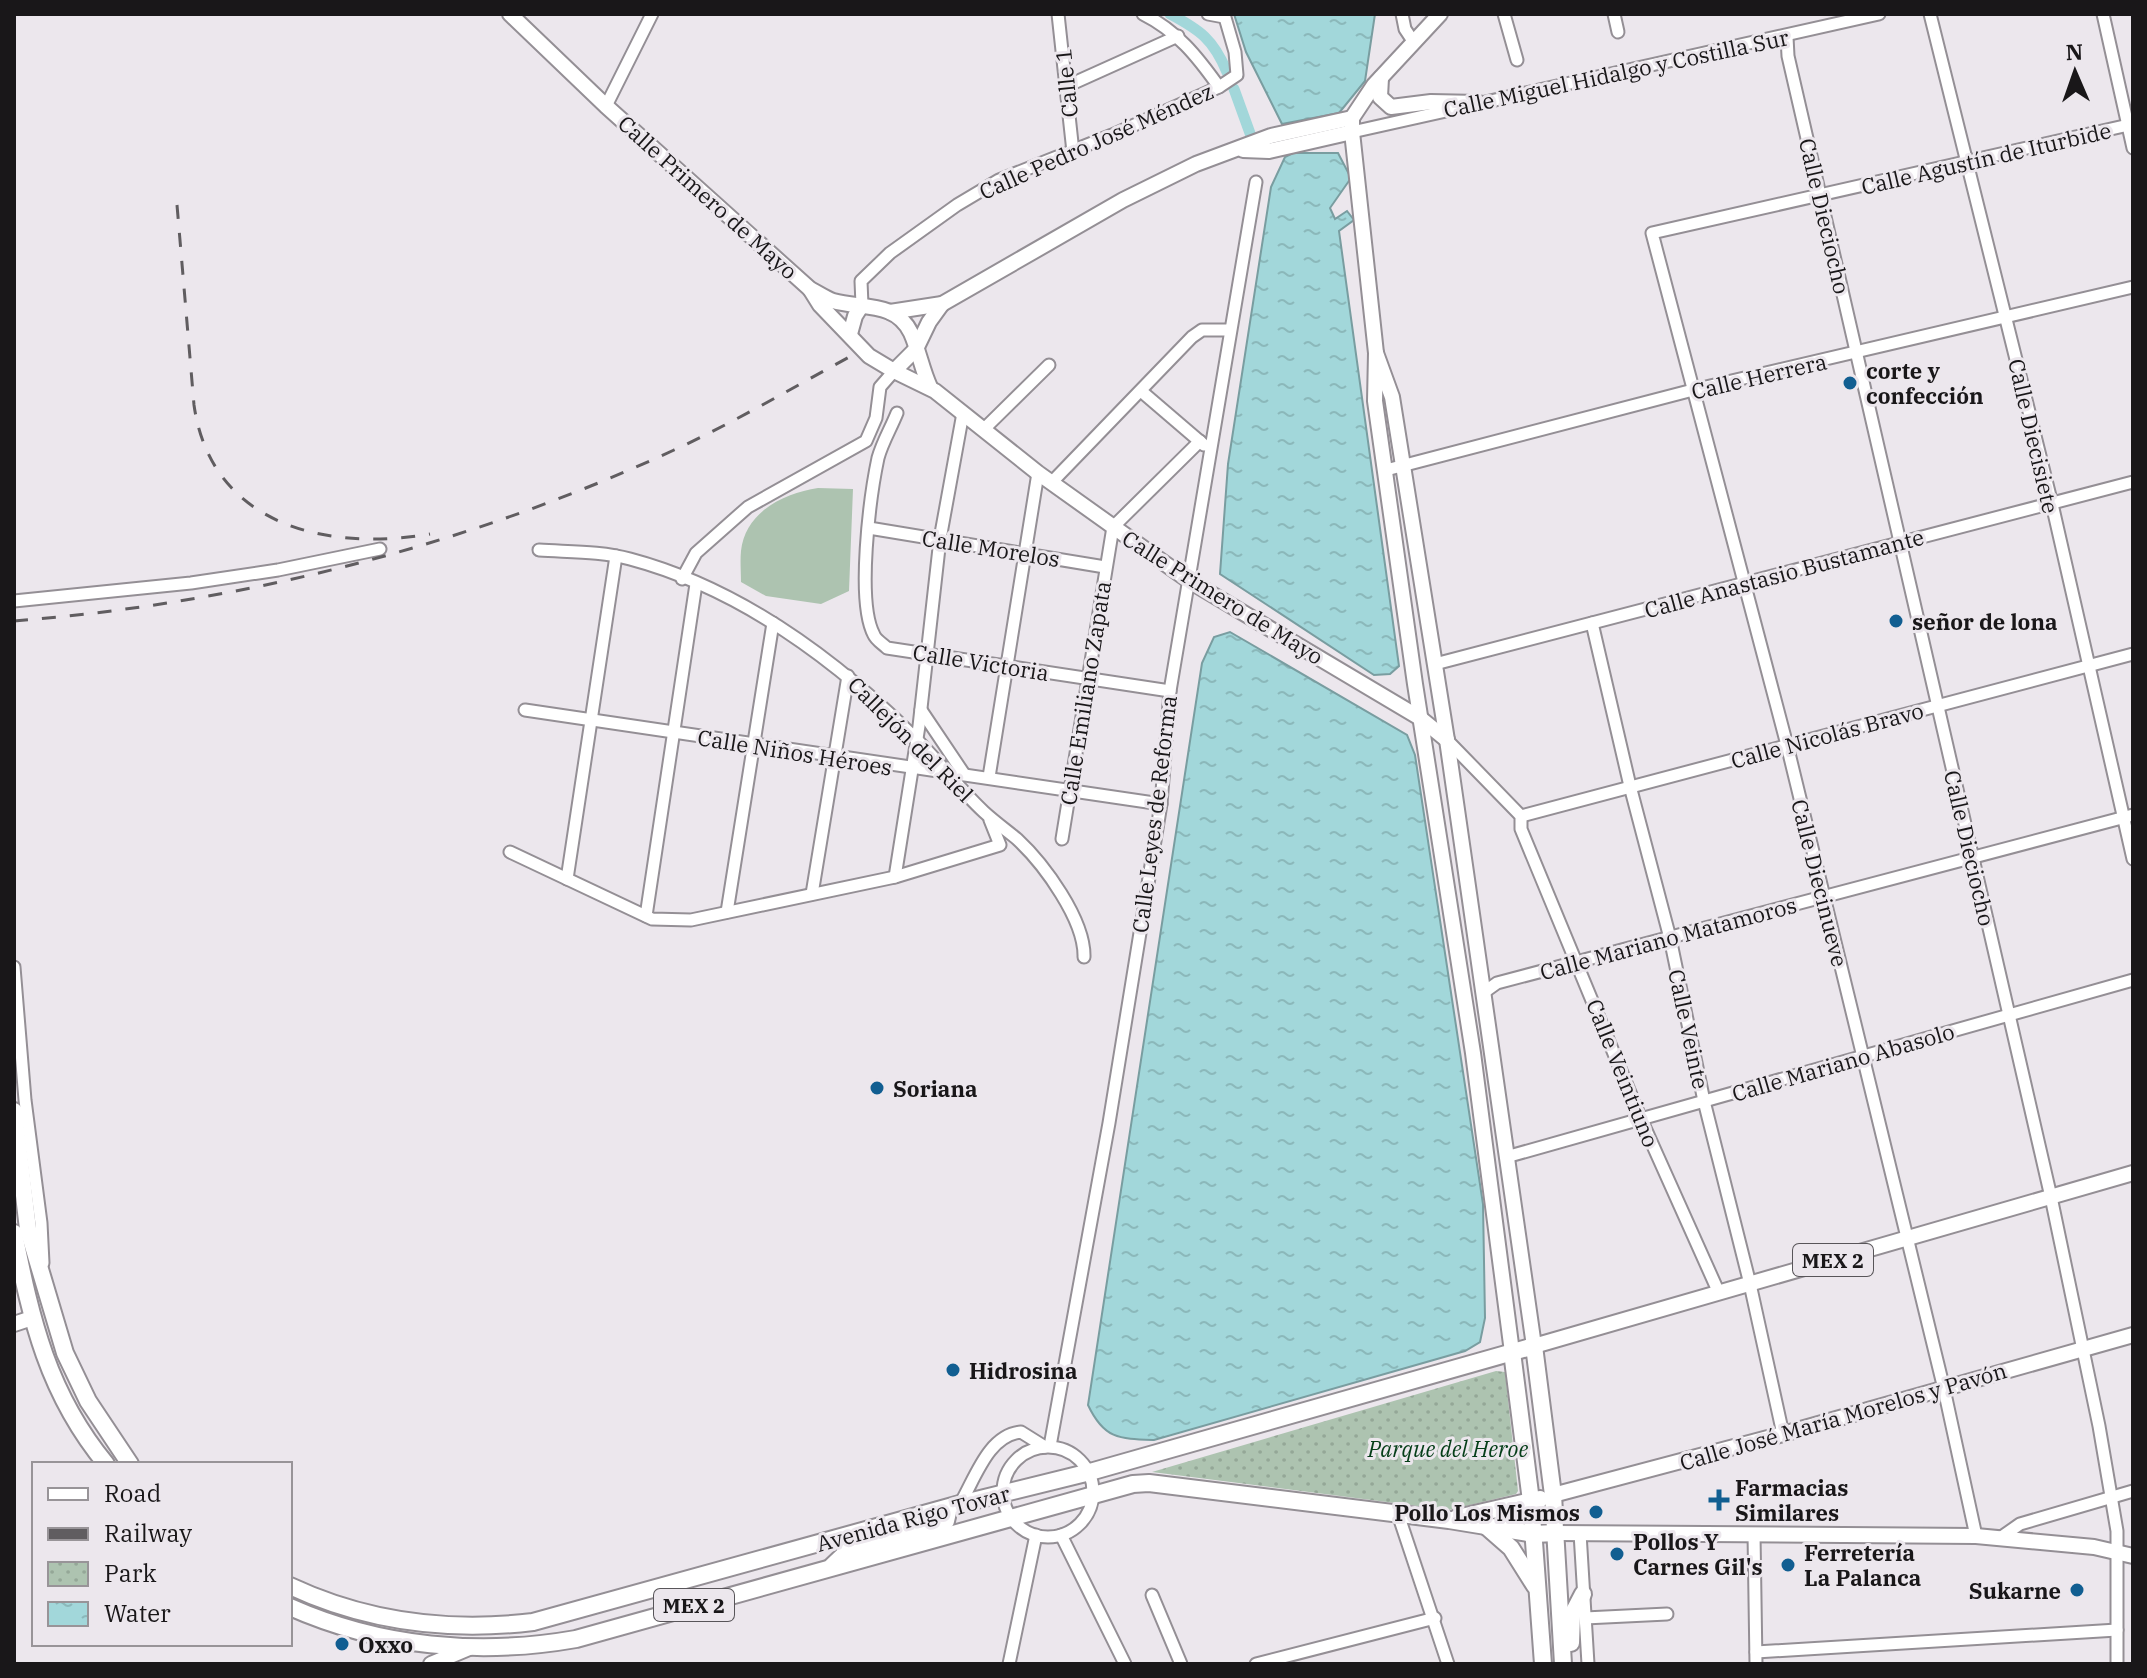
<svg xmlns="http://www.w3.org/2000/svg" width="2147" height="1678" viewBox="0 0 2147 1678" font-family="'IBM Plex Serif',serif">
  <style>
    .park { fill: url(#park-dots) }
    .pitch { fill: #adc3b0 }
    .water { fill: url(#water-ripples); stroke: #799da0; stroke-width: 2 }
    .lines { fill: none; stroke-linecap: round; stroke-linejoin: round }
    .canal { stroke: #a2d7da; stroke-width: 11 }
    .minor-casing { stroke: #948f95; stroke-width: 15 }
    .major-casing { stroke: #948f95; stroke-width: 18 }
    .highway-casing { stroke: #948f95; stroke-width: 20 }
    .minor { stroke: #fff; stroke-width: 11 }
    .major { stroke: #fff; stroke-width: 14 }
    .highway { stroke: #fff; stroke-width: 16 }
    .rail { stroke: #605d60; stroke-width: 3; stroke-dasharray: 14 14; stroke-linecap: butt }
    .poi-dot { fill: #115e91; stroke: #ece7ed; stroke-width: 3 }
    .labels { text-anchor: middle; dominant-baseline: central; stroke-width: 6; stroke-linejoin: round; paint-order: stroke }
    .shield { fill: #ece7ed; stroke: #585559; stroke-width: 2 }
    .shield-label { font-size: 20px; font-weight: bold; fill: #191719 }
    .street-label { font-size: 22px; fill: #191719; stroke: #ece7ed }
    .poi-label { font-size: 22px; font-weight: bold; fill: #191719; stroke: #ece7ed; text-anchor: start }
    .park-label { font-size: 22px; font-style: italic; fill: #053e18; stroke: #ece7ed }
  </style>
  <defs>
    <pattern id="park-dots" width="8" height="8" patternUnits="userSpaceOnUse" patternTransform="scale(2)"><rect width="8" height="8" fill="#adc3b0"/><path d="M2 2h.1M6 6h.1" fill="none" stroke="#94a797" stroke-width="1.8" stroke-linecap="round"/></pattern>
    <pattern id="water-ripples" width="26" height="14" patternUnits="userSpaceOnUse" patternTransform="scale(2)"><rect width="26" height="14" fill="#a2d7da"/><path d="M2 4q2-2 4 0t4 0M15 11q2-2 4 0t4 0" fill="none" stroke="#8bb8ba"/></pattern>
  </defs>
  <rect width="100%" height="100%" fill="#ece7ed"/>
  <!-- park -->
  <path class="park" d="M1496 1371 1505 1372 1518 1491 1516 1494 1449 1510 1152 1472Z"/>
  <!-- pitch -->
  <path class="pitch" d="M818 488 853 489 849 591 821 604 766 596 741 582C741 572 740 561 741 551 745 512 784 493 818 488Z"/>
  <!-- water -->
  <g class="water">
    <path d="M1234 14H1375L1365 81 1339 113 1282 124 1246 52Z"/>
    <path d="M1293 153H1338L1351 178 1330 208 1335 219 1347 211 1354 220 1339 231 1399 666 1390 674 1374 675 1220 574 1228 464 1271 187 1285 157Z"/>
    <path d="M1230 632 1407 735 1415 755 1483 1204 1485 1318 1480 1342 1465 1351 1154 1440C1119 1439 1104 1439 1088 1405L1202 663 1214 637Z"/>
  </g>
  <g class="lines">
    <!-- canal -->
    <g class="canal">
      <path d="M1170 14C1200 30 1213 39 1227 72"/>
      <path d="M1234 89 1251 136"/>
    </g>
    <!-- minor casing -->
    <g class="minor-casing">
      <g id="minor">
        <path d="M1058 14 1073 152"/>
        <path d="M1143 14C1177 31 1197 56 1219 87"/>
        <path d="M1208 14 1224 17"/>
        <path d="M1402 14 1405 29 1413 41"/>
        <path d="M1504 14 1517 60"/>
        <path d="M1614 14 1618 32"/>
        <path d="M1930 14 2052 504 2133 859"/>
        <path d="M2103 14 2133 148"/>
        <path d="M1787 37 1788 56 2051 1197 2099 1426 2117 1531V1664"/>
        <path d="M1067 86 1178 36"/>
        <path d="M606 106 652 14"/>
        <path d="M1352 132 1879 14"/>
        <path d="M862 305 861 281 890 253 957 205 999 180 1112 135 1219 87 1237 75 1235 52 1224 14"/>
        <path d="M1141 391 1204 445"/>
        <path d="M897 413C891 428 882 443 878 458 870 496 856 602 874 635 876 640 883 644 887 648L1170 691"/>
        <path d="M983 430 1049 365"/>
        <path d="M1386 470 1693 390 2133 287"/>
        <path d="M1052 482 1192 337 1202 330H1230"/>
        <path d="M869 528 1105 567"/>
        <path d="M539 550C569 552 601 551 630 559 739 588 835 659 914 737 939 761 959 789 984 812 995 822 1006 830 1017 839 1044 864 1085 920 1084 957"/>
        <path d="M682 579 696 553 748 507 866 441 876 418 880 387 894 371"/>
        <path d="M14 601 191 583 278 570 380 549"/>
        <path d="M1592 623 1630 786 1670 938 1704 1101 1750 1284 1783 1434"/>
        <path d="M1435 664 2133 482"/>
        <path d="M525 710 1161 804"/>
        <path d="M921 710 964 774"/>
        <path d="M1447 740 1521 816V829L1641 1119 1719 1293"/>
        <path d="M989 777 1038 473"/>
        <path d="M1521 816 2133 654"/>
        <path d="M1062 839 1113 527 1200 441"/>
        <path d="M510 852 652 919 691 920 895 877 1000 845 990 820"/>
        <path d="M895 877 919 726 940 539 963 413"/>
        <path d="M567 879 616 556"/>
        <path d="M812 894 848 676"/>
        <path d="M727 912 773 623"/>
        <path d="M646 916 696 584"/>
        <path d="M14 967 25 1100 41 1223 43 1263"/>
        <path d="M1483 993 1497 983 2133 815"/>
        <path d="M1506 1157 2133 980"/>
        <path d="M1050 1446 1109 1123 1161 804 1170 691 1256 182"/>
        <circle cx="1048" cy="1492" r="45"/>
        <path d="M960 1504C975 1479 988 1435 1021 1432L1045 1447"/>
        <path d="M1398 1514 1448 1664"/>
        <path d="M1580 1533 1588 1664"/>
        <path d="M1754 1534 1756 1664"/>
        <path d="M1061 1535 1125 1664"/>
        <path d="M1976 1536 1944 1389 1787 745 1652 233 2133 124"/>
        <path d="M2000 1538 2020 1524 2133 1491"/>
        <path d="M1152 1595 1181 1664"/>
        <path d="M1585 1618 1667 1614"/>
        <path d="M1756 1652 2117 1630"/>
        <path d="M1009 1664 1036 1535"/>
        <path d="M1256 1664 1435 1618"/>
      </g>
    </g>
    <!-- major casing -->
    <g class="major-casing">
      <g id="major">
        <path d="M510 14 606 106 810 289C818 293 825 298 833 301 861 309 896 301 911 333 919 351 922 370 930 387"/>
        <path d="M1440 14 1374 85 1352 118V132L1376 353 1375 401 1415 684 1473 1053 1512 1352"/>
        <path d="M1381 78 1380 97 1391 107 1431 102 1479 103"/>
        <path d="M1243 150 1269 151 1352 132"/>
        <path d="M810 289 820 305 869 356 894 371 935 391 1038 473 1188 580 1420 718 1447 740"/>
        <path d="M890 312 942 304 1123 200 1196 164 1271 136 1352 118"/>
        <path d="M850 334 855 316 862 305"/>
        <path d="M1376 353 1392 397 1447 740 1534 1346 2133 1173"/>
        <path d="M894 371 916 349 929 322 942 304"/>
        <path d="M14 1324 32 1318"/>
        <path d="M1553 1495 1783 1434 2133 1335"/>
        <path d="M1556 1533 1976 1536 2094 1547 2133 1556"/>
        <path d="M431 1664 469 1648"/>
      </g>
    </g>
    <!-- highway casing -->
    <g class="highway-casing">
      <g id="highway">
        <path d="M14 1111 28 1229 65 1353 88 1401 130 1464"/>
        <path d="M14 1233C31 1320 48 1394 106 1464"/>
        <path d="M1512 1352 1531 1501 1543 1664"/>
        <path d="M1457 1518 1540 1499"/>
        <path d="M1487 1527 1511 1548 1535 1586"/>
        <path d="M832 1566 851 1548 936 1528 946 1521 949 1508"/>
        <path d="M290 1586C367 1622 449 1632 533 1622L960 1504 1090 1472 1534 1346 1553 1495 1563 1664"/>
        <path d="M290 1607C380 1647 479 1656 576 1639L1133 1484 1149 1483 1449 1520 1534 1534 1556 1533"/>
        <path d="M1571 1643 1572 1615 1583 1594"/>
      </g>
    </g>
    <!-- minor -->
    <use href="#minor" class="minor"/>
    <!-- major -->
    <use href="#major" class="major"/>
    <!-- highway -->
    <use href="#highway" class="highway"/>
    <!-- rail -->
    <g class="rail">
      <path d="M177 205 194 405C211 525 326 552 430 534"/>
      <path d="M14 621C243 603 466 546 674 450 735 422 792 388 851 356"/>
    </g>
  </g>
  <!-- markers -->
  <g class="poi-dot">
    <circle cx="1850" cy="383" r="8"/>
    <circle cx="1896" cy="621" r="8"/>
    <circle cx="877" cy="1088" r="8"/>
    <circle cx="953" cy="1370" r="8"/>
    <path d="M1715 1488h8v8h8v8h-8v8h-8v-8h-8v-8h8z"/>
    <circle cx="1596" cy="1512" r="8"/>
    <circle cx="1617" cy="1554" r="8"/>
    <circle cx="1788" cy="1565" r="8"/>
    <circle cx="2077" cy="1590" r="8"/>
    <circle cx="342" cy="1644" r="8"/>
  </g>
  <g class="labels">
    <!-- shield labels -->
    <g class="shield">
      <rect x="1793" y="1244" width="80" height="32" rx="6"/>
      <rect x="654" y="1589" width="80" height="32" rx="6"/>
    </g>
    <g class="shield-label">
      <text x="1833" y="1260">MEX 2</text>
      <text x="694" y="1605">MEX 2</text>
    </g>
    <!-- street labels -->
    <g class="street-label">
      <text transform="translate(1616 73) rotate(-12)">Calle Miguel Hidalgo y Costilla Sur</text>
      <text transform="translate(1066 83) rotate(-96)">Calle 1</text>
      <text transform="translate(1096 141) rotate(-24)">Calle Pedro José Méndez</text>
      <text transform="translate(1986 158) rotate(-13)">Calle Agustín de Iturbide</text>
      <text transform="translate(708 197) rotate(42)">Calle Primero de Mayo</text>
      <text transform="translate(1825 216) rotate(77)">Calle Dieciocho</text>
      <text transform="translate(1759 376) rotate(-13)">Calle Herrera</text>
      <text transform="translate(2034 436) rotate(77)">Calle Diecisiete</text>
      <text transform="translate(991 548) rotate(9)">Calle Morelos</text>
      <text transform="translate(1784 573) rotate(-15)">Calle Anastasio Bustamante</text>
      <text transform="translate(1223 597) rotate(32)">Calle Primero de Mayo</text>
      <text transform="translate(981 662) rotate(9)">Calle Victoria</text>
      <text transform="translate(1085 693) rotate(-81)">Calle Emiliano Zapata</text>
      <text transform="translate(1827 735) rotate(-15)">Calle Nicolás Bravo</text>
      <text transform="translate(911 739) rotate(45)">Callejón del Riel</text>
      <text transform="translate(795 752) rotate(9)">Calle Niños Héroes</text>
      <text transform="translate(1154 814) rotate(-83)">Calle Leyes de Reforma</text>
      <text transform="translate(1970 848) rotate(77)">Calle Dieciocho</text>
      <text transform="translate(1820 883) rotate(76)">Calle Diecinueve</text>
      <text transform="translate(1668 938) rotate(-15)">Calle Mariano Matamoros</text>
      <text transform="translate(1689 1029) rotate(78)">Calle Veinte</text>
      <text transform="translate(1843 1062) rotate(-16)">Calle Mariano Abasolo</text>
      <text transform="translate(1623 1073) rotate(68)">Calle Veintiuno</text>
      <text transform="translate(1843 1416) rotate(-16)">Calle José María Morelos y Pavón</text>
      <text transform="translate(913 1518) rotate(-15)">Avenida Rigo Tovar</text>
    </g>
    <!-- poi labels -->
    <g class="poi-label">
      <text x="1866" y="370">corte y<tspan x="1866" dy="25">confección</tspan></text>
      <text x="1912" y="621">señor de lona</text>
      <text x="893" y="1088">Soriana</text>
      <text x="969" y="1370">Hidrosina</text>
      <text x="1735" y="1487">Farmacias<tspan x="1735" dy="25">Similares</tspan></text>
      <text x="1580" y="1512" text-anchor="end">Pollo Los Mismos</text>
      <text x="1633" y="1541">Pollos Y<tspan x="1633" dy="25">Carnes Gil's</tspan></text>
      <text x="1804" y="1552">Ferretería<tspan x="1804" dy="25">La Palanca</tspan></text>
      <text x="2061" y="1590" text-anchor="end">Sukarne</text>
      <text x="358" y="1644">Oxxo</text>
    </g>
    <!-- park labels -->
    <g class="park-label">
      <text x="1448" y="1448">Parque del Heroe</text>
    </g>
  </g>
  <!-- border -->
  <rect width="2147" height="1678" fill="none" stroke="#191719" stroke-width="32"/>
  <!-- legend -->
  <rect x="32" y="1462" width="260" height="184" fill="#ece7ed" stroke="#989498" stroke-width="2"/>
  <rect x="48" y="1488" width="40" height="12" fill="#ffffff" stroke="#989498" stroke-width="2"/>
  <text x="104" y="1502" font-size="24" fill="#191719">Road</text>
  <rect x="48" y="1528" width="40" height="12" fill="#605d60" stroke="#989498" stroke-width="2"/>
  <text x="104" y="1542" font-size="24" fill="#191719">Railway</text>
  <rect x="48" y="1562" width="40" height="24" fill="url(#park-dots)" stroke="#989498" stroke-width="2"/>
  <text x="104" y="1582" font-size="24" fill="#191719">Park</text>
  <rect x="48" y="1602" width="40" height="24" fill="url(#water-ripples)" stroke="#989498" stroke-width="2"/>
  <text x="104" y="1622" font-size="24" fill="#191719">Water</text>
  <!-- north arrow -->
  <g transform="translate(2075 72) rotate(358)" stroke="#ece7ed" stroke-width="6" paint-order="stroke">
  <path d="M0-6L14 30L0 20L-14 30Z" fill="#191719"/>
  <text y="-12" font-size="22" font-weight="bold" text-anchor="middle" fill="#191719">N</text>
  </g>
</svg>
